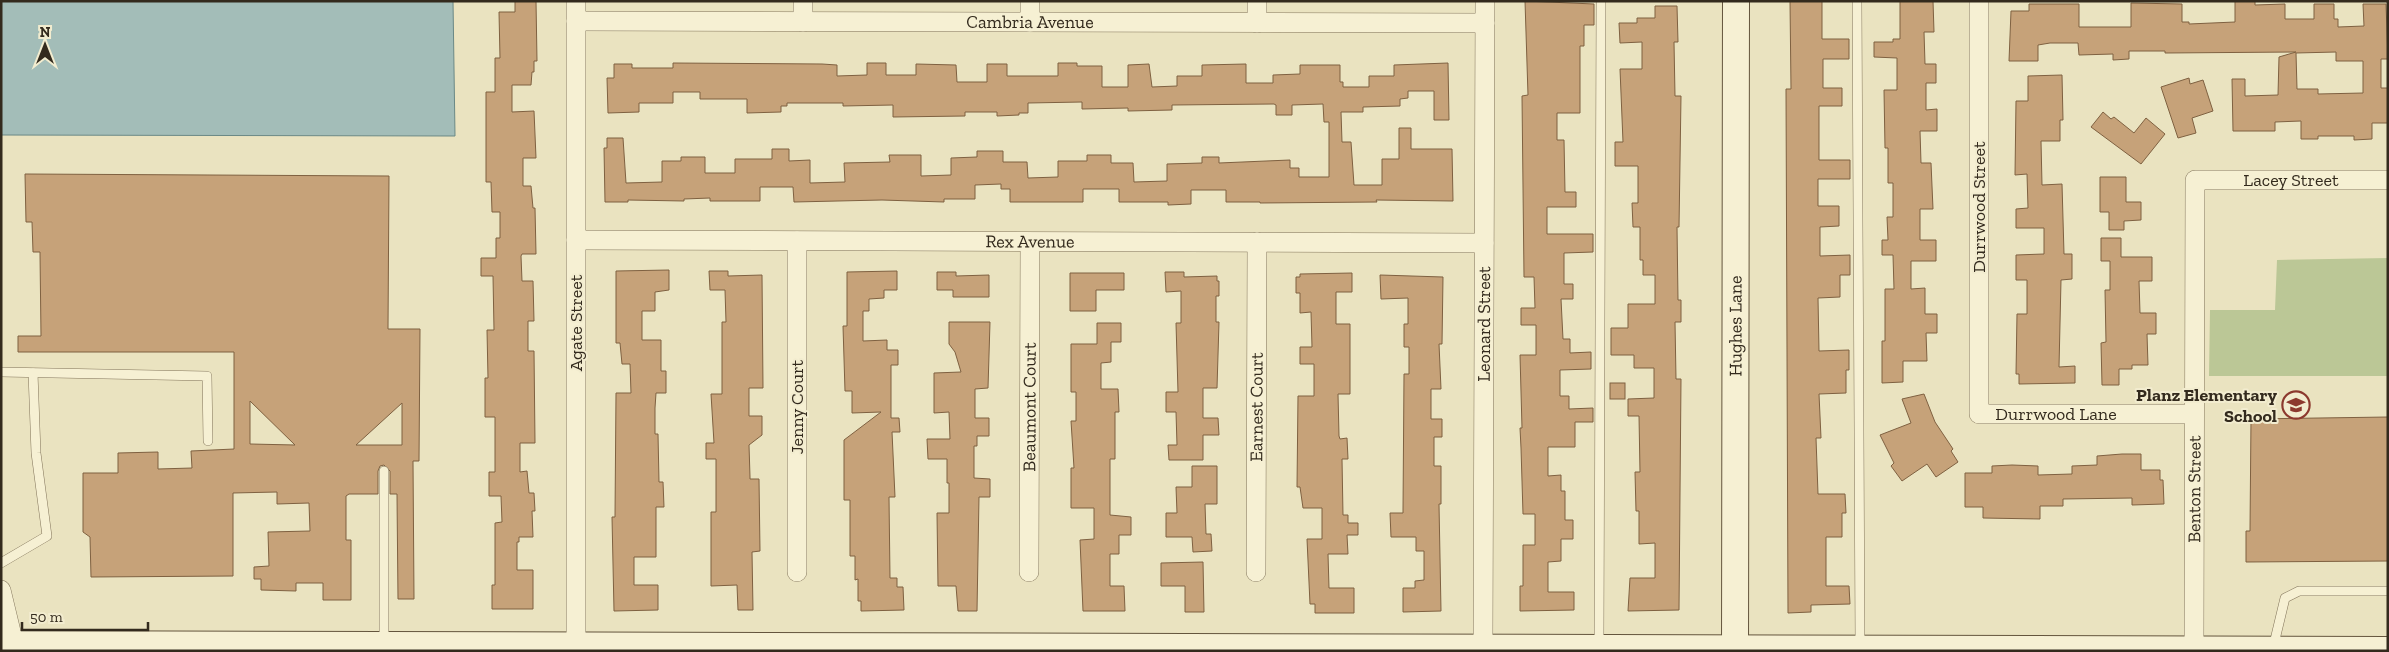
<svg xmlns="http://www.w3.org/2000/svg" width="2389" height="652" viewBox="0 0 2389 652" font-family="'Zilla Slab',serif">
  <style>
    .green { fill: #bbc796 }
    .water { fill: #a3bdb8; stroke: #6b8986 }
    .building { fill: #c6a279; stroke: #7f6141; fill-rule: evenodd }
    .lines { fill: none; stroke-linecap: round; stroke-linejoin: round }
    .lane-casing { stroke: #82745a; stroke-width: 10 }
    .street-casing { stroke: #82745a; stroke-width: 20 }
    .secondary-casing { stroke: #64553d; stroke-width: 28 }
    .lane { stroke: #f6f0d3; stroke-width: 9 }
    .street { stroke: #f6f0d3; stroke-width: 19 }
    .secondary { stroke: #f6f0d3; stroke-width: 26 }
    .labels { text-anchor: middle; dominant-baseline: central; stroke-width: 4; stroke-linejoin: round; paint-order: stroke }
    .street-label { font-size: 18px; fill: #332a1d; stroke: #f2eccf }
    .poi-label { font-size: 18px; font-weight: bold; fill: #332a1d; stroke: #f2eccf; text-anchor: end }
  </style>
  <rect width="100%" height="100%" fill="#eae3c0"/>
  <!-- green -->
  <path class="green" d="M2388 258V376H2209L2210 310H2275L2277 260Z"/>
  <!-- water -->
  <path class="water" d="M1 1H453L455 136 1 135Z"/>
  <!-- building -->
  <g class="building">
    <path d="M515 1H536L537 61H534V72H532L531 85H512V112L534 111 536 158H523V186H531L533 208H535L536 254H522L521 256 522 281H533L534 321H528V351H534L535 443H520V472L527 471 529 493H534L535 511H532L533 537H519V542H517V570H533V609H492V585H495V523L502 522 501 496H489V472H495V417H485V378H488L487 330H494L493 276H481V258H496V238H500V212H492L491 182H486V92H495V58H500L499 12H515Z"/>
    <path d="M1525 1 1594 4V25H1584V46H1580V113H1557V140H1564L1565 192H1576V207H1547V234H1593V252L1564 253V284H1573V299H1561L1563 339H1570V353L1591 352V369L1560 370V396H1569V409L1593 408V422H1575V447H1548V476L1561 475V491H1565V520H1573V539H1561V561L1548 562V592H1574V610L1520 611V586H1523V545H1535V514H1523L1521 448 1520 428H1522L1520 355H1536V325H1521V308H1535L1534 277H1524L1522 96 1528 95Z"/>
    <path d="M1790 1H1822V39H1849V59H1823V88H1842V106H1819V160H1850V179H1818V206H1839V226L1820 227V256L1850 255V275H1840V297L1818 298 1819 351 1849 350V370H1846V393L1819 394 1821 438H1816L1818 494H1845L1846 513H1842V537H1826V586H1849L1850 604 1811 605V612L1788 613 1786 89H1791Z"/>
    <path d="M1900 1H1933L1934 32H1924L1925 64H1936V83H1926V110L1937 109V131H1920L1921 163H1931L1933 209H1920V240H1936V261H1911V289L1925 288V314H1937V333H1926L1927 361H1903V382L1882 383V341H1885V289H1894L1893 255H1882V240H1888L1887 217H1893V183H1888V148H1885L1884 90H1897V58L1874 57V42H1893V39H1900Z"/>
    <path d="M2235 1H2255V5L2285 4V19H2314V4H2334V19H2338V27L2364 26 2363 4H2386L2388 59H2381V88H2388V123H2372V139L2354 140V136H2318V139H2301V121L2275 122V131H2233L2232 79H2245V96L2278 95 2279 57 2296 52 2165 53V51H2129V59L2113 60V54L2079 55 2078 43H2050L2038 45V61H2009L2011 11H2029V4H2079V27H2131V3L2182 4V22H2189V24L2235 22ZM2336 52V61H2363V93L2318 94V89H2297L2296 53Z"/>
    <path d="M1655 6H1677L1678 42H1674L1675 96H1681L1679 227H1677L1678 300H1681V322H1675L1676 379H1681L1679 610 1628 611 1630 578H1655V543L1639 544V511H1636L1635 472H1640L1639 416H1628V399L1654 398V368H1634V355H1611V328H1628V304H1655V275H1643V260H1640V227H1633L1632 203H1638V166H1615V142H1623L1620 69H1642V42L1620 43 1619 23H1637V18H1655Z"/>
    <path d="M673 63 822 64 837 65V76L867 75V63H886V75H916V64L956 65 957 82H987V64H1007V76H1058V63H1077V66H1102V87H1128V65L1149 64 1152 87 1177 86V76H1202V65L1246 64V83H1273V75L1300 74V65H1340V82H1343V87H1369V76H1394V65L1448 63 1449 120H1434V91H1408V98L1400 99V106L1363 107V112H1341L1342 142H1351L1354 185H1382V159H1399V128H1411V149H1452L1453 201 1376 200 1377 202 1260 203V202H1226V190H1191V204L1168 205V202H1119V189H1083V202H1010V189H1001V184L975 185V199H944V202L882 200 794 202 793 187H760V201H710V198L684 199V201L628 200V202H605L604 148H607V138H623L626 183 662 182V161H681V157H705V173H735V159H772V149H789V161L810 160V183L845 182 844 163 890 162 889 155H921V176L951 175V158L977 157V151H1003V162H1027L1028 178 1058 177V161H1087V155H1111V163H1133L1134 182 1167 181V164L1202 163V157H1219V163L1290 160V168H1299V177H1329V122H1324L1323 104 1292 105V115H1276V105L1274 104 1172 105V110L1128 111V108L1082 109V102L1028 103V113H1019V115L997 116V112H965V116L893 117V105L843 106V103H787V106H781V112L747 113V99H700V92H673V103H639V112L608 113 607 78H614V64H632V68H673Z"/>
    <path d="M2062 75 2063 120H2060V141H2041L2042 185 2062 184 2064 254H2072V279L2061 280 2059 367 2075 366V383L2019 384V374H2016L2017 314H2027V280H2016V255L2044 254V228H2016V209L2028 208 2027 174 2015 175 2016 101H2028V76Z"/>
    <path d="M2189 78 2190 84 2203 80 2213 111 2192 118 2196 133 2178 138 2161 87Z"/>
    <path d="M2103 112 2111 119 2114 117 2134 133 2146 118 2165 134 2141 164 2091 127Z"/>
    <path d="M25 174 389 176 388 329H420L419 461H413L414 599H398L397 494H390V471L384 465 380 466 378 471V494H349L346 496V540H351V600H323V583H296V591L261 590V579H254V567L269 566 268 532 310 531 309 503 277 504V492L233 493V576L91 577 90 537 83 532V473H118V453L158 452V469L192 468 191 451 234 449V352H18V336H41L40 252H33L32 222H26ZM250 401 295 445 250 444ZM402 403V445H356Z"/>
    <path d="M2100 177H2126V202H2141V220L2124 221V230H2109V212H2100Z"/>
    <path d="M2101 238H2121V257H2152V281H2139L2140 313H2156V334H2147L2148 365H2132V369H2119V385H2102L2101 343 2106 342 2105 290H2110V261H2101Z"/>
    <path d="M669 270V290L655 292V311H642V340H661V371H666V393H656L655 408V434H658L659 482H663L664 507H656V557H634V585H658V610L614 611 612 517H615L616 393H631L630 364H622L620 343H616V271Z"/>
    <path d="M709 271H728V276L762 275 763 388H749V416H762V435L749 445 750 477V479H759L760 551 752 552 753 610H738L737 585 711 586V512H716V459H706V443H714L711 394H722V322H726L725 290H710Z"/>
    <path d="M897 271V290H884V298L869 299V311H863V341L887 340V350H898V365H891V418H899L900 432H892L895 497H889L890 578H897V587H903L904 610 861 611V601H858V579L855 580V556H850V500H844V440L881 412 852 413V391H845L843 326H847V272Z"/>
    <path d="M937 272H956V276L989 275V297H953V290H937Z"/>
    <path d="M1165 272H1184V277L1217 276V281H1219V296H1216V322H1219L1217 388H1203V418H1218L1219 435H1203V460H1169L1168 445H1177L1176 412H1166V392H1178L1176 323H1181V291L1166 292Z"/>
    <path d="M1070 273H1124V290H1096V311H1070Z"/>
    <path d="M1352 273V292H1336V324H1350V394H1338L1339 436 1340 439 1347 438 1348 459H1342L1343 515H1348V523H1358V535H1347L1348 554H1328L1329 588H1354V613H1315V604H1310L1307 539H1322V508H1303L1300 487H1297L1298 396H1314V364H1300V347H1312L1311 312 1300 313V293H1296V277H1300V274Z"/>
    <path d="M1380 275 1443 277 1442 344H1439L1441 389H1431V419H1442V437H1434V466H1441V504H1439L1441 611 1403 612V588H1415V581L1424 580V551H1416V537H1391L1390 513H1403L1404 374H1409V347H1404V324H1408V298L1381 299Z"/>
    <path d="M949 322H990L988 388 975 389V418H989V436H977V446H974V478L990 479V497H979L977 611H958L956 586H938L937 513H949V483H947V459H928L927 439H950L949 412 934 413V373L961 372 955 352 949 344Z"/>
    <path d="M1097 323H1121V342H1111V362L1101 363V389H1118L1119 412H1115V459H1110V515L1131 517V535H1119V554H1110V586H1124L1125 611H1083L1080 540 1094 539V508H1071V468H1074L1071 421H1076V392H1071V344H1097Z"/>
    <rect x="1610" y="383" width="15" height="16"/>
    <path d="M1924 394 1935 422 1953 449 1951 451 1958 462 1936 477 1927 464 1902 481 1891 466 1894 463 1880 435 1911 423 1902 399Z"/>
    <path d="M2388 417V561L2246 562V531H2250L2251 419Z"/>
    <path d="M2122 454H2141V470H2160V480H2163L2164 504 2132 505V498L2063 499V506H2040V519L1983 518V507H1965V473H1992V466L2012 465 2038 466V475L2072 474V466L2097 465V456Z"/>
    <path d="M1192 466H1217V504H1205L1206 534H1211L1212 551 1193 552 1192 537H1166V513H1177L1176 487H1192Z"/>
    <path d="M1203 562 1204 612H1185V586H1161V563Z"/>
  </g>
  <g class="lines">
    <!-- lane casing -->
    <g class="lane-casing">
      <g id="lane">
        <path d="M1857 1 1860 646"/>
        <path d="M1 372 207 376 208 441"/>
        <path d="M384 471V642"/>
        <path d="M1 563 47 536 36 453 33 373"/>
        <path d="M1599 646 1601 1"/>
        <path d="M2273 648 2285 598 2299 591H2388"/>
      </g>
    </g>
    <!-- street casing -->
    <g class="street-casing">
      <g id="street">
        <path d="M576 1V645"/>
        <path id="s1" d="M1979 1V414H2194"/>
        <path id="s2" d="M576 21 1485 23"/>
        <path d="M803 22V1"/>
        <path d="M1030 22V1"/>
        <path d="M1257 23V1"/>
        <path id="s3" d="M576 240 1484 243"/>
        <path d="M797 241V572"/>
        <path id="s4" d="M1029 572 1030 242"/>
        <path id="s5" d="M1256 572 1257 242"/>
        <path d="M1 590 14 644"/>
        <path id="s6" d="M1483 648 1485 1"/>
        <path id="s7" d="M2194 649 2195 180H2388"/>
      </g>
    </g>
    <!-- secondary casing -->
    <g class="secondary-casing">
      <g id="secondary">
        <path d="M1 644 2388 650"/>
        <path id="s8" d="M1735 651 1736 1"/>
      </g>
    </g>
    <!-- lane -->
    <use href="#lane" class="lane"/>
    <!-- street -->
    <use href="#street" class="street"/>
    <!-- secondary -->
    <use href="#secondary" class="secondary"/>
  </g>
  <!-- icons -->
  <defs>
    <g id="school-ring" transform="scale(1.4375)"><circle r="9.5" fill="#f2eccf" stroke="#8c392e" stroke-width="1.5"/><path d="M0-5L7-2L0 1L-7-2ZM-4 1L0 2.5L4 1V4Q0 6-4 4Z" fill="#8c392e"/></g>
  </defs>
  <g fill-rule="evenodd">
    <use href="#school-ring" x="2296" y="405"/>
  </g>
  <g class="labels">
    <!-- street labels -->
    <g class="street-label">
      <text stroke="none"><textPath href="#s2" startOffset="454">Cambria Avenue</textPath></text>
      <text stroke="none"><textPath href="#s7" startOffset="565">Lacey Street</textPath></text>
      <text transform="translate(1979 207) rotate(-90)">Durrwood Street</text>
      <text stroke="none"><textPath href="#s3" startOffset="454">Rex Avenue</textPath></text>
      <text transform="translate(576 323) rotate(-90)">Agate Street</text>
      <text stroke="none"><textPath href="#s6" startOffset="324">Leonard Street</textPath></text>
      <text stroke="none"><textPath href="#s8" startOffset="325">Hughes Lane</textPath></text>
      <text transform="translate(797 407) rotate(-90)">Jenny Court</text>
      <text stroke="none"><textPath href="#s4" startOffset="165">Beaumont Court</textPath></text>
      <text stroke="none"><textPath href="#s5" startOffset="165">Earnest Court</textPath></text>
      <text stroke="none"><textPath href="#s1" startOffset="490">Durrwood Lane</textPath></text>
      <text stroke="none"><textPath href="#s7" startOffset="160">Benton Street</textPath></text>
    </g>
    <!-- poi labels -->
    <g class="poi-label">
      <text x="2277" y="395">Planz Elementary<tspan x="2277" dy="21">School</tspan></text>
    </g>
  </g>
  <!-- border -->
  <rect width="2389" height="652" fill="none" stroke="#332a1d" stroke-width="5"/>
  <!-- north arrow -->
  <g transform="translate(45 45)" stroke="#f2eccf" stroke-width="4" paint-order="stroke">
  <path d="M0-4L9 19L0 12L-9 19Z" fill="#332a1d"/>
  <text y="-8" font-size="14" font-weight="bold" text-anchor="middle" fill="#332a1d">N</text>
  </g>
  <!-- scale -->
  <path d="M22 622v8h126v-8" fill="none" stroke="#332a1d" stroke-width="2.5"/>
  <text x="30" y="622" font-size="15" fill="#332a1d" stroke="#f2eccf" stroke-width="4" paint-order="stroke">50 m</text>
</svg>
